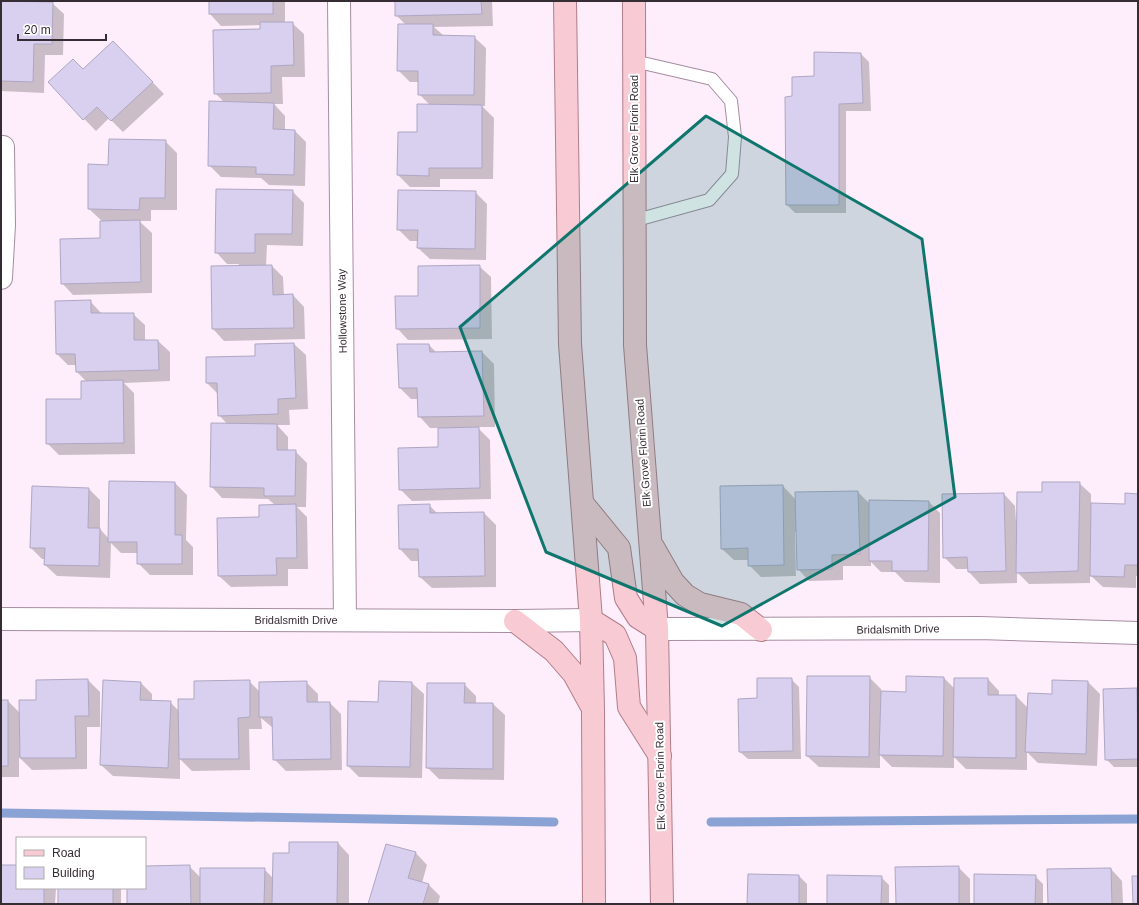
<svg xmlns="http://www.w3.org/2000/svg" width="1139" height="905" viewBox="0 0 1139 905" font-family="Helvetica,sans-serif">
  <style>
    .shadow { fill: #0003 }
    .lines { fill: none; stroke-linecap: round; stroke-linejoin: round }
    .stream { stroke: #8aa3d4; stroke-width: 9 }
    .building { fill: #d8d0ee; stroke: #aea7c3 }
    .lane-casing { stroke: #a68da2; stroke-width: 14 }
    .street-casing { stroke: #a68da2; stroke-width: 24 }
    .primary-casing { stroke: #b17d89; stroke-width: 24 }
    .lane { stroke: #fff; stroke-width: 12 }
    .street { stroke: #fff; stroke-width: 22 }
    .primary { stroke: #f8cbd4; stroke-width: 22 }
    .marked { fill: #0f766e; fill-opacity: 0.2; stroke: #0f766e; stroke-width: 3; stroke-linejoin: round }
    .labels { text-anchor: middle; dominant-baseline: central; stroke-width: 4; stroke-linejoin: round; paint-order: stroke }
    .street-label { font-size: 11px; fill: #362c34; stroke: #fff }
  </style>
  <rect width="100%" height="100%" fill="#feedfa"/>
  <!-- shadow -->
  <g class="shadow">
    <path d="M1 1 52 3 64 14 63 55H45L44 93 1 91Z"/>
    <path d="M210 1H285V23H292L304 34 305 77H282L283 104H274L285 116V130L295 131 306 142 305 186 269 185 261 178 221 177 209 165 225 103 215 93 261 30V25L221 26 210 14Z"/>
    <path d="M396 1H492L493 26 434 27 444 36 474 37 486 48 485 106H482L494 118 493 179H440V187H410L398 175 399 133H418L430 105 419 94V82H410L398 70 406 25 396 15Z"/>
    <path d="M125 54 164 94 123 132 109 118 96 131 49 83Z"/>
    <path d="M861 54 869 62 871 111H846V213H795L787 205 793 97 815 77Z"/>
    <path d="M165 141 177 153V210H151V221H139L152 233V293L73 295 62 283 101 239 103 222 89 209 109 166Z"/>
    <path d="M292 191 304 203 303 246 267 245 266 266H272L283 277 284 296 293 295 304 307 305 339 224 341 213 329 239 264H227L216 252Z"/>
    <path d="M475 192 487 204 486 260 430 259 418 248V241H410L398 229Z"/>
    <path d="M479 266 491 277 492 339 408 340 397 328 419 297Z"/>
    <path d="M90 301 102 314H133L145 325V341H158L170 352V381L124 383 134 393 135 454 59 455 47 443 82 399 87 382 77 372V365H68L57 354Z"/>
    <path d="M294 344 306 355 308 409 289 410 290 425H277L288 437V451H295L307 463 306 507H297L307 517 308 569H288V586L231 587 219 576 260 518 275 505 268 499 222 498 211 486 228 425 219 415 218 394 207 383 256 357Z"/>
    <path d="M429 345 437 353 482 352 494 364 495 427H477L490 440 491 499 412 501 400 489 439 448V428H430L419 416 418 399H411L400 388Z"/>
    <path d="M175 483 187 495 186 540 193 547V575H150L138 563V553H121L111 543 110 578 57 576 45 565 46 559H42L31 548 89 489 100 500V529L109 539Z"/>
    <path d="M1079 483 1091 494V504L1126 505 1138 495V576H1136V588L1103 587 1090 575V583L1029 584 1017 572V583L980 584 969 572V569H956L944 557 1004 494 1015 506 1016 521H1018L1043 494Z"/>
    <path d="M783 486 796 500 858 492 870 504 929 502 940 513V583L905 582 895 572H881L871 562V566H843V580L809 581 798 569 797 532H795L796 576 761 577 749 565V560H734L722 549Z"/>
    <path d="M429 505 438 514 484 513 496 525V587L432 588 420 577V561H411L400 549 399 506Z"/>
    <path d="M869 677 881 689V692L907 693 944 678 955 689 988 679 999 691V696H1016L1028 708 1053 695V681L1088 682 1100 694 1097 766 1038 763 1027 752V770L966 769 954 757V768L892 767 880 755V768L819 767 807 756Z"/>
    <path d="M791 679 799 687 801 759H748L740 752 758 699Z"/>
    <path d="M88 680 100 692V727H87V769L32 770 19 757V777H1V701H8L20 713 37 701Z"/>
    <path d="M249 681 260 692 306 682 318 694V703H330L341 714 342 770 286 771 274 759 273 728 261 718 262 729H249L250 770 192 771 180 759V779L113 776 101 765 141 683 152 694V702H170L180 712 196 700Z"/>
    <path d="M412 683 424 694 422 778 359 777 348 766 379 703Z"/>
    <path d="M464 684 476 696V704H493L505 715 504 780 439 779 427 767Z"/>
    <path d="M1137 689 1138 767H1114L1106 759Z"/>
    <path d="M338 843 349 855V904H128V888H145V867L189 866 201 878 264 869 274 879 290 854Z"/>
    <path d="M416 853 427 865 422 883 429 885 440 896 438 904H369Z"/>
    <path d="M1 866H17V888H56L55 904H1Z"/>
    <path d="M958 867 970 879V904H897Z"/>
    <path d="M1111 869 1122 881 1123 904H1049Z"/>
    <path d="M799 876 807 884V904H748Z"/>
    <path d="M1035 876 1043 884V904H975Z"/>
    <path d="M881 877 889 885V904H828Z"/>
    <rect x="59" y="888" width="62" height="16"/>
  </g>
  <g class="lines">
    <!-- stream -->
    <g class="stream">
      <path d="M1 813 554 822"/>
      <path d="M711 822 1138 819"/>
    </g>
  </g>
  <!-- building -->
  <g class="building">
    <path d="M1 1 53 2 52 44H34L33 82 1 81Z"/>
    <rect x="209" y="1" width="64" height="13"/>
    <path d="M395 1H481L482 14 395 16Z"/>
    <path d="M260 22H293L294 65 271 66V93L214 94 213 30 260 29Z"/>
    <path d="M398 24H433V35L475 36 474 95H418V71H397Z"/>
    <path d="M113 41 153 82 111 121 97 107 83 120 48 82 73 59 83 69Z"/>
    <path d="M814 52 861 53 863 103 839 104V205H786L785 97 792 96V77L814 76Z"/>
    <path d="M209 101 274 103 273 129 295 130 294 175 256 174V167L208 166Z"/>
    <path d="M417 104 482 105V168H429V176L397 175 398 132H417Z"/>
    <path d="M109 139 166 140 165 198H140L139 210 88 209V164L108 165Z"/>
    <path d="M216 189 293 190 292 234H255V253H215Z"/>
    <path d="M398 190 476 191 475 249 417 248 418 230H397Z"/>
    <path d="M140 220 141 282 61 284 60 239 100 238V221Z"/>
    <path d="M272 265 273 295 293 294 294 328 212 329 211 266Z"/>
    <path d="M480 265V328L396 329 395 296H418V266Z"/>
    <path d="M91 300V313H134V340H158L159 370 76 372 75 354H56L55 301Z"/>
    <path d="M294 343 296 398 278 399V414L218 416 217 383H206V357L255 356V344Z"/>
    <path d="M397 344H429L430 352 482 351 484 416 418 417 417 388H399Z"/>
    <path d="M123 380 124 443 46 444V399H81V381Z"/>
    <path d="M211 423 277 424V450H296L295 496H264V488L210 487Z"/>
    <path d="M479 427 480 488 399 490 398 448 438 447V428Z"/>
    <path d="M109 481 175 482V535H182V564H137V542H108Z"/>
    <path d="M1042 482H1080L1078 571 1016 573 1017 492H1042Z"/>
    <path d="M783 485 784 565 748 566V548L721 549 720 486Z"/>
    <path d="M32 486 89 488 88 528H100L99 566 44 565 45 548H30Z"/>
    <path d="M858 491 860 554 832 555V569L797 570 795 492Z"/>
    <path d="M1004 493 1006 571 968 572 967 557 943 558 942 494Z"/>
    <path d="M1125 493 1138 494V565H1125L1124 577 1090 576 1091 503 1125 504Z"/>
    <path d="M869 500 929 501 928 571H892V561H869Z"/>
    <path d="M296 504 297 558H276L277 575 218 576 217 518 259 517V505Z"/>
    <path d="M430 504V513L484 512 485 576 419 577 418 549H399L398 505Z"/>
    <path d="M807 676H870L869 757 806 756Z"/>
    <path d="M906 676 944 677 943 756 879 755 881 691 906 692Z"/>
    <path d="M757 678H792L793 751 739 752 738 699 757 698Z"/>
    <path d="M954 678H988V695H1016V758L953 757Z"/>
    <path d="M88 679 89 716H75L76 758H20L19 700H36V680Z"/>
    <path d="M103 680 141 682 140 700 171 701 168 768 100 765Z"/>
    <path d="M250 680V717L238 718 239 759H179L178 699H194V681Z"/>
    <path d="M1052 680 1088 681 1086 754 1025 752 1028 693 1052 694Z"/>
    <path d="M307 681V702H330L331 759 273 760 272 717H259V682Z"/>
    <path d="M379 681 412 682 410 767 347 766 348 701 378 702Z"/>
    <path d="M427 683H465L464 703H493V769L426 768Z"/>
    <path d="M1137 688 1138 759 1105 760 1103 689Z"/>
    <rect x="1" y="700" width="7" height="66"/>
    <path d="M289 842H338L337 904H272L273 853H289Z"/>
    <path d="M386 844 416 852 408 878 429 884 423 904H368Z"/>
    <path d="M1 865H17V888H44V904H1Z"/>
    <path d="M190 865 191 904H127V888H145V866Z"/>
    <path d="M959 866V904H896L895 867Z"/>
    <path d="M200 868H265L264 904H200Z"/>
    <path d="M1111 868 1112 904H1048L1047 869Z"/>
    <path d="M748 874 799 875V904H747Z"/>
    <path d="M974 874 1036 875 1035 904H974Z"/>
    <path d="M827 875 882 876 881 904H827Z"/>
    <path d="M1132 876H1138V904H1133Z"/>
    <rect x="58" y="888" width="55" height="16"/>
  </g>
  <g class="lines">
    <!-- lane casing -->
    <g class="lane-casing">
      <path id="lane" d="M633 221 709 200 732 174 735 137 731 101 712 79 634 61"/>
    </g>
    <!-- street casing -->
    <g class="street-casing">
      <g id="street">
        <path d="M339 1 345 620"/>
        <path d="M1 278 4 225 3 147"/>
        <path d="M1 619 515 621 591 620"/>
        <path d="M657 629 980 628 1138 633"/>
      </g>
    </g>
    <!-- primary casing -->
    <g class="primary-casing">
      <g id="primary">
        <path d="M565 1 570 344 591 620 593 710 594 904"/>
        <path d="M634 1 635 345 657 629 662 904"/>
        <path d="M583 504 619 548 626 598 638 617 657 629"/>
        <path d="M653 547 673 582 685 595 700 604 741 614 761 630"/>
        <path d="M591 620 615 635 625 658 629 707 660 756"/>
        <path d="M515 621 554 651 574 674 591 705"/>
      </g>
    </g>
    <!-- lane -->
    <use href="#lane" class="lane"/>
    <!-- street -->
    <use href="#street" class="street"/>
    <!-- primary -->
    <use href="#primary" class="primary"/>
  </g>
  <!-- marked area -->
  <path class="marked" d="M706 116 922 239 955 497 722 626 546 552 460 327Z"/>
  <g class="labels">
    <!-- street labels -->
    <g class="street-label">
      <text transform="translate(634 129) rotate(-90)">Elk Grove Florin Road</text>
      <text transform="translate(342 311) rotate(-91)">Hollowstone Way</text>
      <text transform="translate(643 453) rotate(-94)">Elk Grove Florin Road</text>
      <text x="296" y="620">Bridalsmith Drive</text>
      <text transform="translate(898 629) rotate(-1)">Bridalsmith Drive</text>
      <text transform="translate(660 776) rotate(-91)">Elk Grove Florin Road</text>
    </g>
  </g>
  <!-- border -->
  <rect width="1139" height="905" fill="none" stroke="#362c34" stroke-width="4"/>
  <!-- legend -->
  <rect x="16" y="837" width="130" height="52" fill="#ffffff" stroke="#afabae"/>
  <rect x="24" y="850" width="20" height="6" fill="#f8cbd4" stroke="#afabae"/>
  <text x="52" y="857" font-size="12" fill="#362c34">Road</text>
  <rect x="24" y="867" width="20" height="12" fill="#d8d0ee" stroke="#afabae"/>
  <text x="52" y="877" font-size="12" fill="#362c34">Building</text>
  <!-- scale -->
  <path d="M18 34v6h88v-6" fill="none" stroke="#362c34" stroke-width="2"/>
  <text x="24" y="34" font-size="12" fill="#362c34" stroke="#ffffff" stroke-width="3" paint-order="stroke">20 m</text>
</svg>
